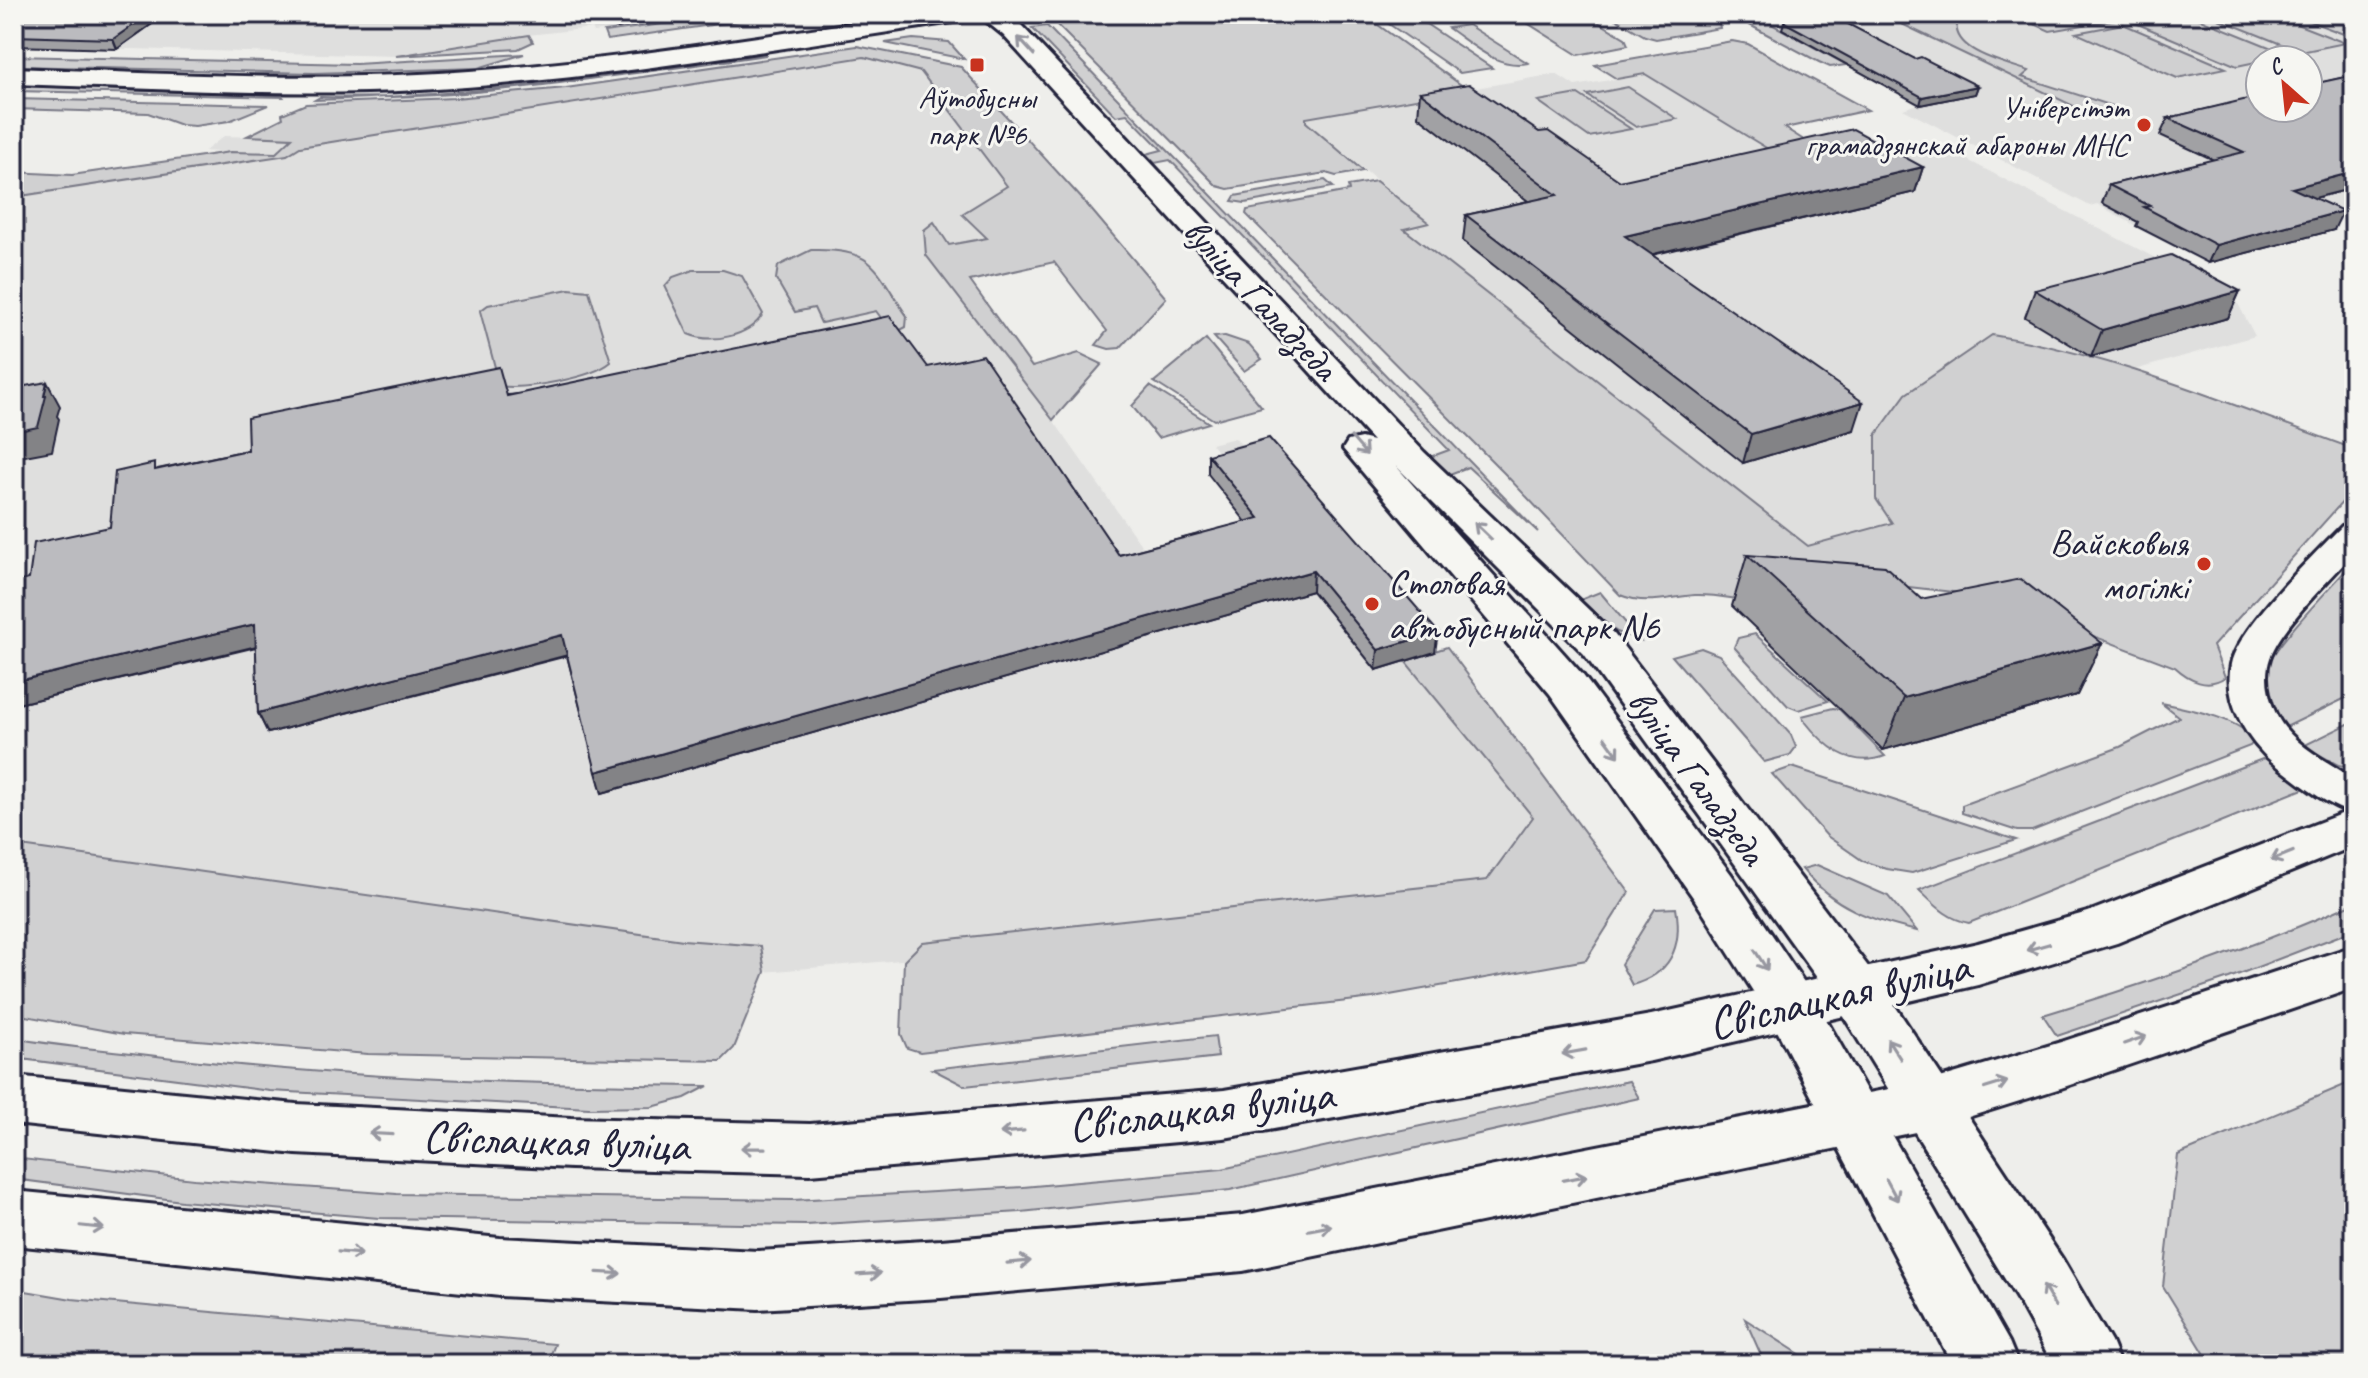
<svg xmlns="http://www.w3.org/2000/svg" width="2368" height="1378" viewBox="0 0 2368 1378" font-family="Caveat,sans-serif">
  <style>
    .built { fill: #dfdfde; fill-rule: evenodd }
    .green { fill: #d0d0d1; stroke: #797986; stroke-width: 2 }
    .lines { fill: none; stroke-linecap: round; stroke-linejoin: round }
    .street-casing { stroke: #22223b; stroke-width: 6 }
    .secondary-casing { stroke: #22223b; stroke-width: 6 }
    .primary-casing { stroke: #22223b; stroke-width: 6 }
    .street { fill: #f6f6f2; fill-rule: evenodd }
    .secondary { fill: #f6f6f2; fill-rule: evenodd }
    .primary { fill: #f6f6f2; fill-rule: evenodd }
    .wall { fill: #a1a1a4; stroke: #22223b; stroke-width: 2 }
    .shaded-wall { fill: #838386; stroke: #22223b; stroke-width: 2 }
    .building { fill: #bbbbbf; stroke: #22223b; stroke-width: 2 }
    .oneway { stroke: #9797a0 }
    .poi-dot { fill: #c8321e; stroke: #f6f6f2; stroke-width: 3 }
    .labels { text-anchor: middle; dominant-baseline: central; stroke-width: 6; stroke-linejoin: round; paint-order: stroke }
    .far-poi-label { font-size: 32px; fill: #22223b; stroke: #f6f6f2 }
    .street-label { font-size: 38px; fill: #22223b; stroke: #f6f6f2 }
    .poi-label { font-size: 38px; fill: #22223b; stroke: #f6f6f2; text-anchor: end }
    .near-street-label { font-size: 46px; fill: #22223b; stroke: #f6f6f2 }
  </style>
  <rect width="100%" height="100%" fill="#eeeeeb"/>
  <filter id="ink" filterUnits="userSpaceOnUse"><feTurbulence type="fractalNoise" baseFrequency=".0125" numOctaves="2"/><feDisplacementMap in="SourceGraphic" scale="16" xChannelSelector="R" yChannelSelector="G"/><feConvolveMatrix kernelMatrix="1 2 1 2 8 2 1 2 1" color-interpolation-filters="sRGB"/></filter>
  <g filter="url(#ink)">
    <!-- built -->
    <g class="built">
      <path d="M14 14H715L594 32 592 28 528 35 396 56 14 46Z"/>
      <path d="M1753 14H2354V207L2312 219 2136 226 2097 204 2090 206 1903 109 1919 104ZM2260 60H2308V108H2260Z"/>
      <path d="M864 51 941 67 1047 207 970 281 1064 407 1053 420 1155 565 1258 538 1231 468 1211 444 1235 438 1435 652 1549 823 1508 907 764 972 14 879V194L229 153 205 151 224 136 293 138Z"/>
      <path d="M1556 74 1575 86 1645 74 1773 152 1860 134 1956 154 2236 300 2255 336 2131 371 2039 343 1992 335 1893 523 1808 546 1403 228 1428 223 1302 118Z"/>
    </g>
    <!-- green -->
    <g class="green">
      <path d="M735 14H789L607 40 604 32Z"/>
      <path d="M1075 14H1381L1367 17 1468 90 1306 118V122L1363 171 1336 176 1326 173 1228 189 1217 186 1056 24Z"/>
      <path d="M1411 14 1492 68 1460 73 1380 18Z"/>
      <path d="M1513 14H1533L1546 22 1586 15 1625 38 1628 45 1578 55Z"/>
      <path d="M1607 14H1701L1719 23 1720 28 1656 39 1645 36Z"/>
      <path d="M1729 14H1753L1847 65 1830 67 1819 62Z"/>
      <path d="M1881 14H1960C1941 50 2006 63 2029 71L2022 77 2113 106 2086 112Z"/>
      <path d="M2012 14H2145L2050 31Z"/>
      <path d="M2174 14H2188L2289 55 2237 66 2133 22Z"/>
      <path d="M2206 14H2271L2345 43 2301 52Z"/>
      <path d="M2291 14H2354V38Z"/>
      <path d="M2123 24 2226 68 2177 78 2076 33Z"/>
      <path d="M1468 25 1528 63C1497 69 1473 45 1448 28Z"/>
      <path d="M1047 26 1538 532 1468 467 1447 475 1430 457 1449 450 1170 160 1155 163 1146 154 1162 150 1127 114 1116 116 1032 28Z"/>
      <path d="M529 35 533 42 518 49 396 56Z"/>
      <path d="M913 39 949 42 964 59 885 43Z"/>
      <path d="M1732 41 1748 44 1868 110 1785 128 1810 144 1773 152 1645 74 1617 79 1595 65Z"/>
      <path d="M857 46 961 67 1084 201 1166 298 1120 348 1109 349 1096 345 1107 331 1054 262 970 281 1032 367 1079 353 1102 364 1053 420 926 255 924 230 934 222 949 245 987 238 962 214 1007 186 921 72 864 57 300 147 287 155 14 197V172L72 175 230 152 276 153 292 138 247 136 283 118 282 114 306 104 455 98 566 88Z"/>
      <path d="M765 53 766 55C616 77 467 96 315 100L320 97C469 102 618 75 765 53Z"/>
      <path d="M524 54 478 68 314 73 14 66V56L356 64Z"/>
      <path d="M14 86 281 95 283 97 14 91Z"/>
      <path d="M1628 87 1677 119 1636 127 1587 95Z"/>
      <path d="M1578 94 1631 129 1589 137 1538 101Z"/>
      <path d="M14 99 268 105 229 121 195 126 181 125 148 113 14 109Z"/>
      <path d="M1325 180 1333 187 1245 203 1232 201 1235 196Z"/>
      <path d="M1376 181 1429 223 1404 229 1808 546 1892 523 1876 499V435L1906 394 1992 335C2116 355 2236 407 2354 449V489L2213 646 2225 677C2208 689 2189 680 2175 667L1988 596 1829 578 1738 580 1753 601C1734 599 1713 594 1695 595 1668 597 1647 606 1620 595L1504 473 1246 214 1247 210 1349 191 1348 186Z"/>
      <path d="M811 250C876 248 874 268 907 316L906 327 893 334 876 311 821 323 814 308 795 312 776 279 778 266Z"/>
      <path d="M693 270H723L742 276 763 314C749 337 711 344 688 334L665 286 673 277Z"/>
      <path d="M569 289 589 291 611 362C592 378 525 390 500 386L480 311 488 305Z"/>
      <path d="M1225 336 1249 344 1262 359 1244 371 1214 337Z"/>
      <path d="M1206 339 1262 407 1214 420 1154 382Z"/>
      <path d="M1150 386 1209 423 1158 438 1132 406Z"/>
      <path d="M2354 561V694L2284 728C2275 713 2261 696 2263 677 2266 651 2334 585 2354 561Z"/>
      <path d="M1600 592 1640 640 1617 632 1575 602Z"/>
      <path d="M1755 634 1828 701 1798 710 1788 706 1734 647 1738 638Z"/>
      <path d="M1447 647 1629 892 1586 960 1373 998 920 1052 907 1048 901 1034 904 961 923 942 1487 880 1533 817 1405 661Z"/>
      <path d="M1701 648 1719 655 1791 735 1796 747 1790 755 1764 762 1672 656Z"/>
      <path d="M2161 703C2185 708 2242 718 2254 741L2250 746 2032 831H2017L1962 813V805L2120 747 2179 717Z"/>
      <path d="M1833 708 1839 709 1885 756C1850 769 1824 746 1803 719L1802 716Z"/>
      <path d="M2354 721V768L2338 765 2303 746Z"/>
      <path d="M2273 755 2304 782 2303 789 1969 923C1947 919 1935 905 1919 890Z"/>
      <path d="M1792 767 2016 840 1912 873 1887 869 1863 861 1827 836 1772 774Z"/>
      <path d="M14 845 683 940 761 946 765 972 734 1048 721 1061 368 1054 124 1034 14 1014Z"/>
      <path d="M1817 865 1888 896 1917 931C1870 920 1833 907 1802 869Z"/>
      <path d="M2354 903V930L2229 978 2057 1036 2043 1015C2149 983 2253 948 2354 903Z"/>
      <path d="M1676 908C1683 947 1671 974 1632 985L1621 964 1655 909Z"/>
      <path d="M1215 1036 1218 1057 965 1086 932 1069Z"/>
      <path d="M14 1038C56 1046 98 1049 140 1054 329 1078 518 1084 708 1086L685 1098 652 1107 589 1108 270 1091 14 1058Z"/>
      <path d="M1629 1081 1639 1098 1230 1190 1021 1212 806 1225 379 1218 182 1201 14 1179V1158L194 1179 397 1194 793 1200 1023 1187 1222 1169Z"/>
      <path d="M2354 1081V1364H2211L2163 1286 2178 1155Z"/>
      <path d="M14 1289 72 1299 555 1344 547 1364H14Z"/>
      <path d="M1745 1319 1815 1364H1765Z"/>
    </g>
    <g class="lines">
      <!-- street casing -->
      <g class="street-casing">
        <path id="street" d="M2354 523V553C2331 578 2280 628 2270 658 2262 680 2271 711 2285 728 2303 750 2331 764 2354 779V814C2326 805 2299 783 2276 765 2248 743 2223 702 2231 664 2239 626 2314 555 2342 526Z"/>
      </g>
      <!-- secondary casing -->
      <g class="secondary-casing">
        <g id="secondary">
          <path d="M912 14H972L968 19 960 21C781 48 601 80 420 90 284 97 149 88 14 84V68C149 73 284 81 419 74 585 66 748 38 912 14Z"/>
          <path d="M977 14H1005L1021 25 1424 452 1614 634 1876 977 2063 1260 2111 1342 2120 1364H2053L2019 1302 1838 1007 1584 654 1396 466 1582 674 1731 874 1810 991 2009 1342 2018 1364H1952L1772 1021 1695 900 1550 694 1343 449 1348 441 1361 438 1373 441 1003 35Z"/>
        </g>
      </g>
      <!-- primary casing -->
      <g class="primary-casing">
        <g id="primary">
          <path d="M2354 809V846L2117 943 1978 985 1651 1061 1224 1138 810 1174 571 1168 296 1154 14 1124V1076L296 1104 571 1118 810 1124 1224 1090 1651 1015 1978 943 2088 912Z"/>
          <path d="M2354 946V988L2061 1088 1930 1129 1243 1271 941 1298 758 1309 500 1296 14 1245V1191L500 1238 758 1251 941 1240 1243 1215 1930 1081 2061 1042Z"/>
        </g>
      </g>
      <!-- street -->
      <use href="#street" class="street"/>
      <!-- secondary -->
      <use href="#secondary" class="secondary"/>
      <!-- primary -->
      <use href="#primary" class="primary"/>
    </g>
    <!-- wall -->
    <g class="wall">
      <path d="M14 14H166L117 49 14 46Z"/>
      <path d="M609 14H715L616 28Z"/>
      <path d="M1784 22 1915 59 1978 86 1975 94 1920 105 1782 29Z"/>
      <path d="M2354 75V188L2314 198 2334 230 2208 263 2136 226 2138 222 2102 203 2109 185 2214 160 2160 135 2168 118Z"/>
      <path d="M1420 92 1539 132 1620 181 1923 167 1915 192 1652 255 1854 430 1743 463 1463 241 1466 215 1528 201 1418 116Z"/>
      <path d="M2035 290 2240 291 2228 318 2091 357 2025 317Z"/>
      <path d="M928 367 1119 555 1246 522 1208 474V455L1435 652 1376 670 1312 591 602 793 567 656 268 733 258 713 256 647 14 705V583L29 579 110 527 158 469 508 395Z"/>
      <path d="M1747 555 1921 599 2102 643 2077 695 1883 750 1732 606Z"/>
    </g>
    <!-- shaded-wall -->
    <g class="shaded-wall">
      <path d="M149 14H166L117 49 113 39Z"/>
      <path d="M613 14H715L616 28Z"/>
      <path d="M1978 86 1975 94 1920 105 1922 97Z"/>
      <path d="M1923 167 1915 192 1620 262 1625 236Z"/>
      <path d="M2354 172V188L2283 206 2292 188Z"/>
      <path d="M2343 211 2334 230 2208 263 2216 245Z"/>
      <path d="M2240 291 2228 318 2091 357 2102 330Z"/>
      <path d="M47 382 60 406 57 416 59 419 52 451 14 458V432L44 396Z"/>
      <path d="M1863 402 1854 430 1743 463 1751 434Z"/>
      <path d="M1313 571 1312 591 602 793 596 772Z"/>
      <path d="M255 624 265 644 14 705V682Z"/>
      <path d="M1438 632 1435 652 1376 670 1378 650Z"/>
      <path d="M562 635 568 655 268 733 258 713Z"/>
      <path d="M2102 643 2077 695 1883 750 1904 698Z"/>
    </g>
    <!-- building -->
    <g class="building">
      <path d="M14 14H149L113 39 14 36Z"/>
      <path d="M1788 14H1829L1915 59 1921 57 1978 86 1922 97 1784 22Z"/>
      <path d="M2354 75V172L2292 188 2343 211 2216 245 2144 207 2150 206 2109 185 2244 152 2168 118 2260 96V108H2308V85Z"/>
      <path d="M1469 84 1539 132 1548 131 1620 181 1853 129 1923 167 1625 236 1863 402 1751 434 1466 215 1557 195 1420 92Z"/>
      <path d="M2171 255 2240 291 2102 330 2035 290Z"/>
      <path d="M890 316 928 367 983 355 1119 555 1259 518 1208 455 1269 438 1438 632 1378 650 1313 571 596 772 562 635 258 713 255 624 14 682V583L29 579 34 543 110 527 115 472 155 463V470L248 450 247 418 499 367 507 396Z"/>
      <path d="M47 382 44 396H46L38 427 14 432V388Z"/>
      <path d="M1747 555 1885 566 1921 599 2021 579 2102 643 1904 698Z"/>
    </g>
    <!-- one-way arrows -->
    <defs><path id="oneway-shaft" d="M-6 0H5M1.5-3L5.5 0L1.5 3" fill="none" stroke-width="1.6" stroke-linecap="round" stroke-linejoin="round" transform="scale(2)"/></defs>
    <g class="oneway">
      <use href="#oneway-shaft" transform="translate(1026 46) rotate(-132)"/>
      <use href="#oneway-shaft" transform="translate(1359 446) rotate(49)"/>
      <use href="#oneway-shaft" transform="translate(1483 531) rotate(-136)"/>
      <use href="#oneway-shaft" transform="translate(1612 747) rotate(54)"/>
      <use href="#oneway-shaft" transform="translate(2282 856) rotate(158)"/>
      <use href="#oneway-shaft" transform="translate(2038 947) rotate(164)"/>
      <use href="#oneway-shaft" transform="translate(1761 960) rotate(57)"/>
      <use href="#oneway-shaft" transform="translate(2135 1040) rotate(-19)"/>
      <use href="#oneway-shaft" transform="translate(1894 1049) rotate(-123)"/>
      <use href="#oneway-shaft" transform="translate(1574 1052) rotate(170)"/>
      <use href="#oneway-shaft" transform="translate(1996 1085) rotate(-17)"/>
      <use href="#oneway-shaft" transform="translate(1012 1132) rotate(175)"/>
      <use href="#oneway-shaft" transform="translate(381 1134) rotate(-177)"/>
      <use href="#oneway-shaft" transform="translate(753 1148) rotate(-179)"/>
      <use href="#oneway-shaft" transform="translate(1575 1178) rotate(-11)"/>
      <use href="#oneway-shaft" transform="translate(1892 1190) rotate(62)"/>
      <use href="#oneway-shaft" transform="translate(92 1227) rotate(6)"/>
      <use href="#oneway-shaft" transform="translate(1320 1228) rotate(-11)"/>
      <use href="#oneway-shaft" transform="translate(350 1253) rotate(5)"/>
      <use href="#oneway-shaft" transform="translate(1019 1262) rotate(-5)"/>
      <use href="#oneway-shaft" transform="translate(609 1273) rotate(3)"/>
      <use href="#oneway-shaft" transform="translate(869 1274) rotate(-4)"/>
      <use href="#oneway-shaft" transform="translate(2049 1296) rotate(-120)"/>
    </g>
  </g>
  <!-- markers -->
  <g class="poi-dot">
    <rect x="969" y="57" width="16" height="16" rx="4"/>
    <circle cx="2144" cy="125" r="8"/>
    <circle cx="2204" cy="564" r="8"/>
    <circle cx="1372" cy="604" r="8"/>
  </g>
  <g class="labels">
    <!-- far-poi labels -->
    <g class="far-poi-label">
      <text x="977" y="97">Аўтобусны<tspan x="977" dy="37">парк №6</tspan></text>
      <text x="2128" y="107" text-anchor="end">Універсітэт<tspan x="2128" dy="37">грамадзянскай абароны МНС</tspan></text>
    </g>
    <!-- street labels -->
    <g class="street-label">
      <text transform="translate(1261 299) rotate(47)">вуліца Галадзеда</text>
      <text transform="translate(1697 777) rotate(54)">вуліца Галадзеда</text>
    </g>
    <!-- poi labels -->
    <g class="poi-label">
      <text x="2188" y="542">Вайсковыя<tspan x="2188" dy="44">могілкі</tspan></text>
      <text x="1388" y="582" text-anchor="start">Столовая<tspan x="1388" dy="44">автобусный парк N6</tspan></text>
    </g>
    <!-- near-street labels -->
    <g class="near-street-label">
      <text transform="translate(1839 995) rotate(-13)">Свіслацкая вуліца</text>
      <text transform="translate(1201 1110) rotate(-7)">Свіслацкая вуліца</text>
      <text transform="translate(556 1141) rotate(2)">Свіслацкая вуліца</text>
    </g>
  </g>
  <!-- margin -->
  <rect width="2368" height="1378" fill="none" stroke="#f6f6f2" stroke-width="48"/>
  <rect x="24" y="24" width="2320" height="1330" fill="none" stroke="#22223b" stroke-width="3" filter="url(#ink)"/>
  <!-- north arrow -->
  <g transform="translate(2284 84) rotate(333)"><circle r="38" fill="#f6f6f2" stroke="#a1a1a9" stroke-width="2"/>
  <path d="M0-6L14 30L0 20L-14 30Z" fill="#c8321e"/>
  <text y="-12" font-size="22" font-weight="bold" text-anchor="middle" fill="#22223b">С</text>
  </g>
</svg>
